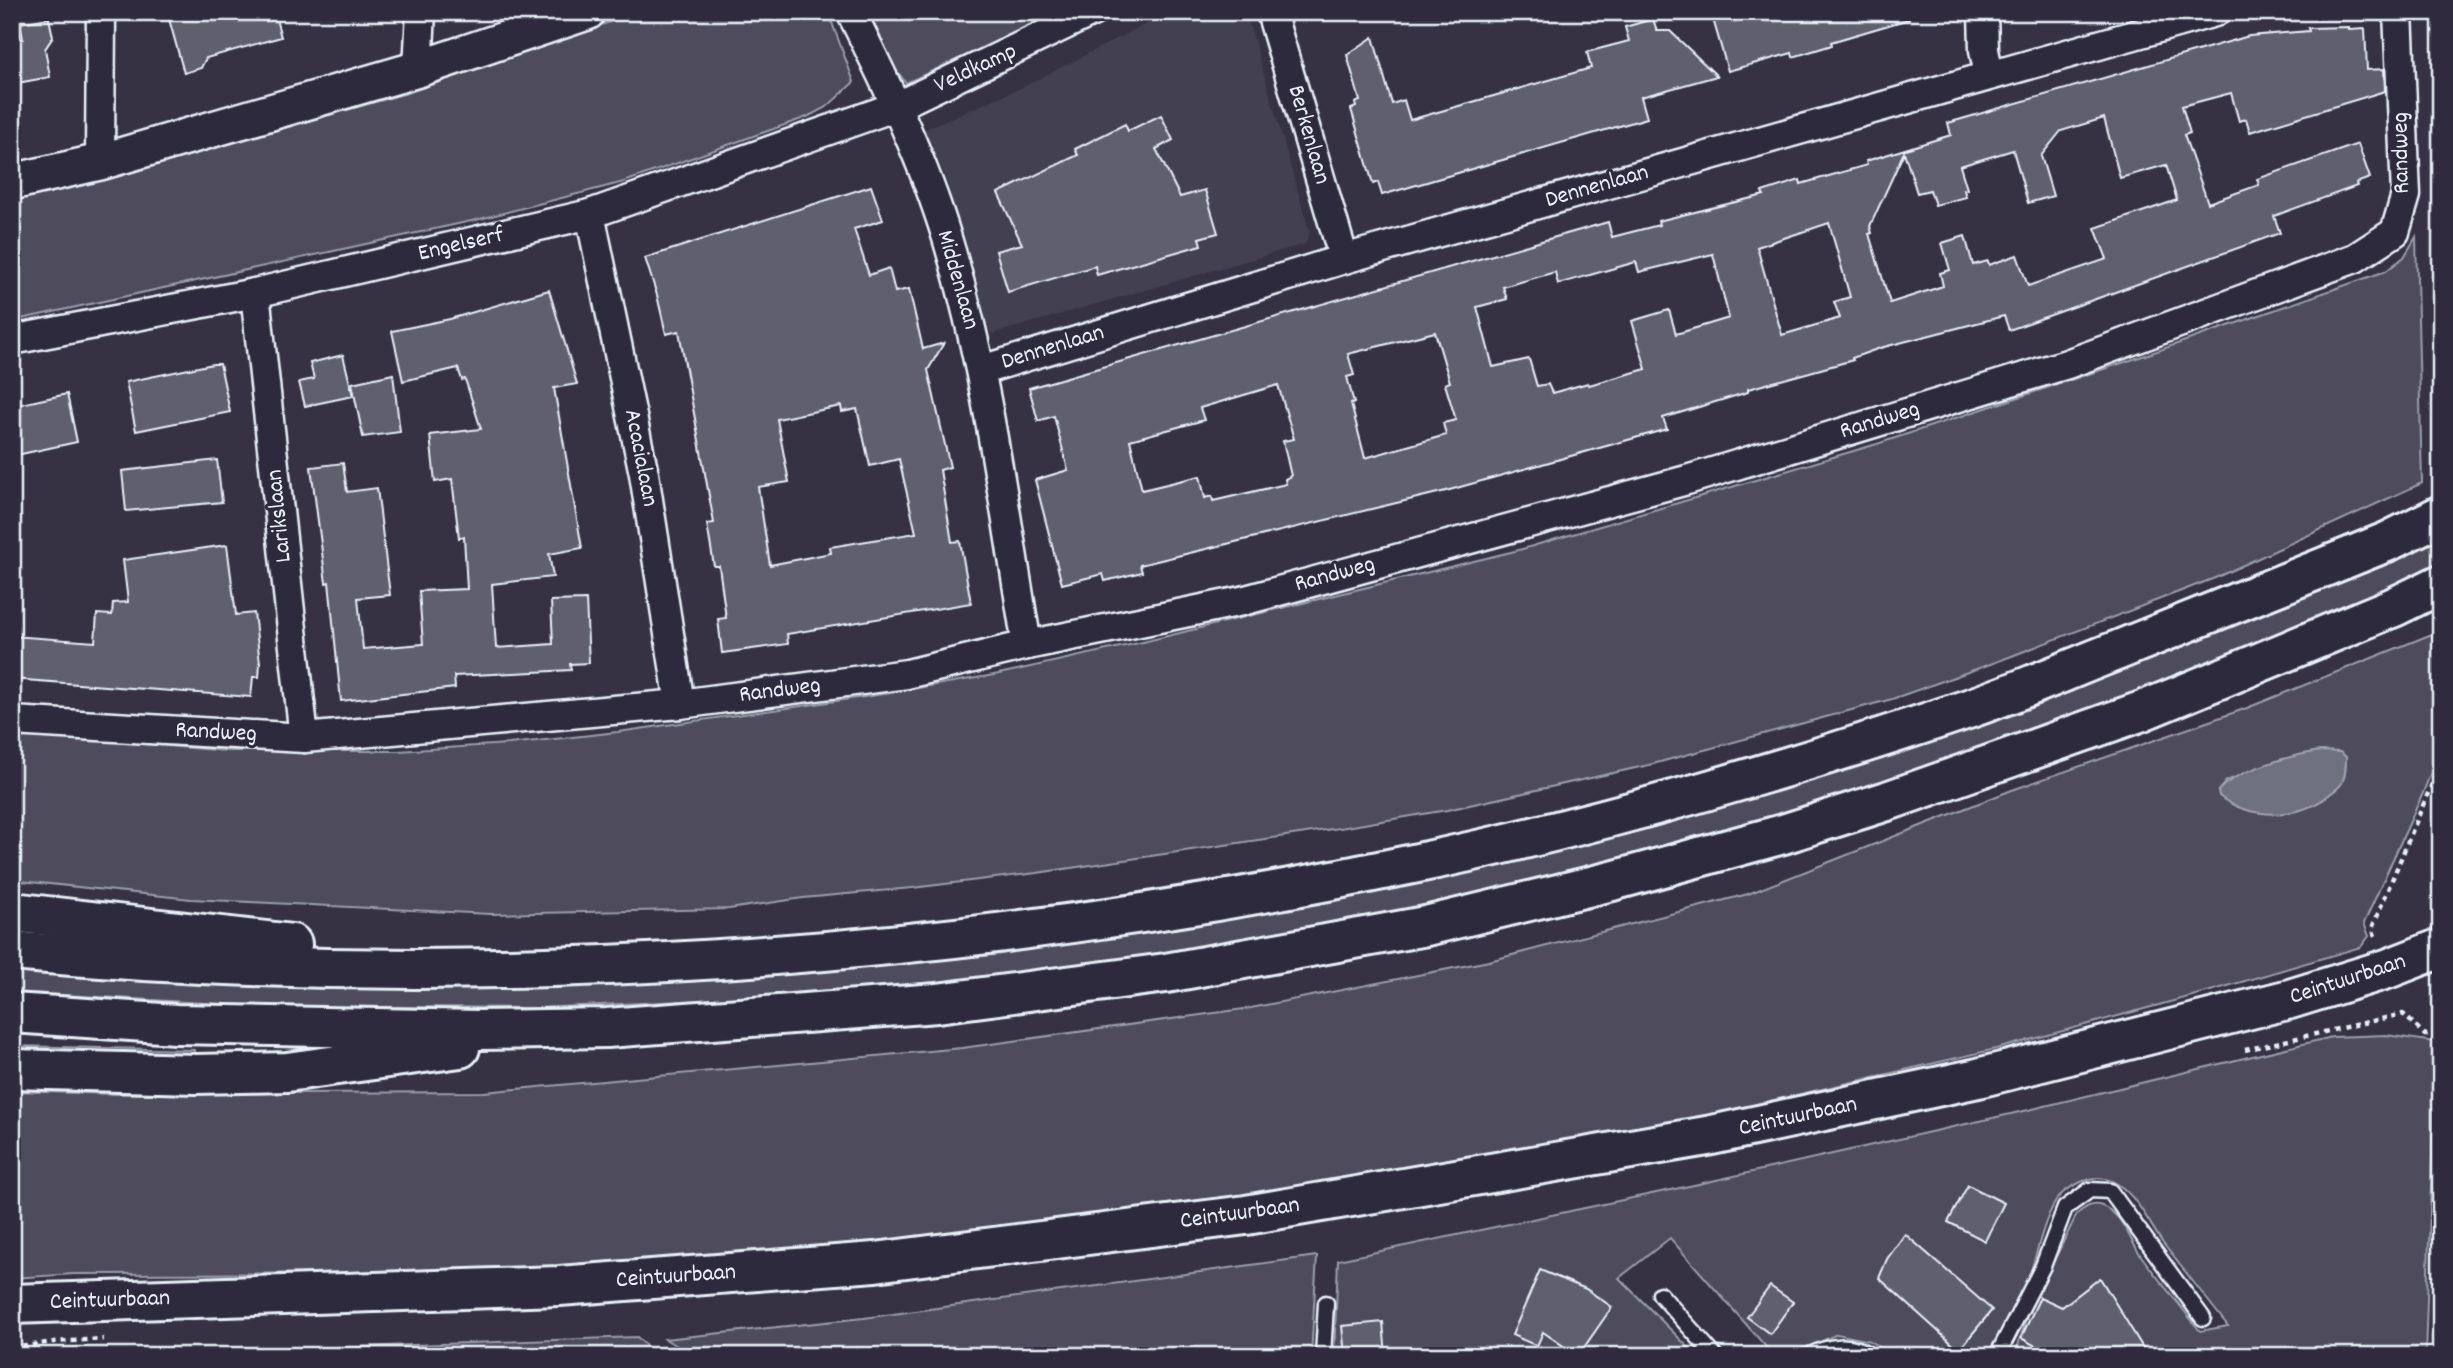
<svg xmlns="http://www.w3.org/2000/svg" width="2453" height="1368" viewBox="0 0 2453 1368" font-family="Dekko,sans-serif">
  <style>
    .built { fill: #433f51 }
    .green { fill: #4d4b5c; stroke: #9a9eaa; stroke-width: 2; fill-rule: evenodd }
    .water { fill: #70717f; stroke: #a0a4af; stroke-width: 2 }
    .building { fill: #605e6e; stroke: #e8f1f8; stroke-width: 2; fill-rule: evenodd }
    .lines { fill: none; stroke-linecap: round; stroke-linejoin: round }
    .service-casing { stroke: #e8f1f8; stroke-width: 19 }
    .minor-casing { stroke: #e8f1f8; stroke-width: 33 }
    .tertiary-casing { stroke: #e8f1f8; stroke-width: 40 }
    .primary-casing { stroke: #e8f1f8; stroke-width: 44 }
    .motorway-casing { stroke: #e8f1f8; stroke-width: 44 }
    .path { stroke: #e8f1f8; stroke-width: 4.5; stroke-dasharray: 5 5; stroke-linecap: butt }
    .service { stroke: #2f2a3d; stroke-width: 14 }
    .minor { stroke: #2f2a3d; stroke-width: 28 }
    .tertiary { stroke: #2f2a3d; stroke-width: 35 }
    .primary { stroke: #2f2a3d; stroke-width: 38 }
    .motorway { stroke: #2f2a3d; stroke-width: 38 }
    .labels { text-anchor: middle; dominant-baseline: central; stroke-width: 6; stroke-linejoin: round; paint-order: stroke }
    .street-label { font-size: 24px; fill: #e8f1f8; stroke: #2f2a3d }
  </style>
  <rect width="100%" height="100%" fill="#363244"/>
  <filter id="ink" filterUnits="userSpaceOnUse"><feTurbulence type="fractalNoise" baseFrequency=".0143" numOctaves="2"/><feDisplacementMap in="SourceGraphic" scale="14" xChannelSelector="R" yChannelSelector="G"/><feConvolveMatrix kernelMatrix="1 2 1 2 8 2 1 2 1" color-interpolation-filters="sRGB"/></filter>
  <g filter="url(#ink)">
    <!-- built -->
    <path class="built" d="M1169 12H1246L1310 233 1305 244 992 334 980 324 965 269 971 261 958 219 956 217 949 219 942 196 949 190 940 164 931 161 923 137 925 129 1025 86Z"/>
    <!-- green -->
    <g class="green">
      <path d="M638 12H828L854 82 828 106 807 117 624 182 476 220 12 321V199L213 148 407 93Z"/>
      <path d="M863 12H1061L906 83 881 50Z"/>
      <path d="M2416 237 2422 483 2215 578 1996 662 1892 699 1649 765 1447 810 1346 827 1037 873 912 888 803 898 729 909 490 914 191 899 12 880V733L227 751H398L509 744 618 732 871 696 994 675 1143 642 1519 550 1877 444 2134 359 2386 271 2404 257Z"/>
      <path d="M2441 530V563L2280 637 1991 747 1690 844 1442 904 1123 960 848 993 537 1008 256 1006 12 992V971L107 979 392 989 566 987 731 977 995 955 1282 908 1606 836Z"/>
      <path d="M2437 632 2440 748 2423 793 2364 923 2369 936 2361 947 2214 990 2000 1048 1596 1141 1237 1197 888 1240 753 1255 487 1273 74 1274 12 1278V1091L116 1094 484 1092 962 1048 1251 1008 1489 961 1748 894 2012 790 2247 708ZM2262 767 2323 800 2298 811 2218 791 2226 781Z"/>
      <path d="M2386 1035 2436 1042 2425 1356H2024L2017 1349 2027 1316 2077 1214C2084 1208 2092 1202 2102 1206 2123 1214 2129 1240 2142 1257 2160 1282 2181 1306 2200 1331L2228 1326C2207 1299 2186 1273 2165 1246 2146 1221 2124 1162 2081 1182 2072 1186 2061 1192 2056 1201 2041 1225 2038 1255 2027 1281 2016 1307 2000 1332 1986 1356H1890L1870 1341 1837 1334 1790 1356H1774L1670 1238 1619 1278 1697 1356H1334L1338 1260 1694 1185 2024 1111 2332 1037Z"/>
      <path d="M12 1046 194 1050 195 1063 12 1060Z"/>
      <path d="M1317 1256 1311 1356H694L665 1339 864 1318Z"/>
      <path d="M637 1337 657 1356H106Z"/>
    </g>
    <!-- water -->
    <path class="water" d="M2320 751 2340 752 2346 757C2346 766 2346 775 2342 783 2339 788 2334 791 2330 794 2300 820 2250 820 2219 796L2218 791C2235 770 2293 755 2320 751Z"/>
    <!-- building -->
    <g class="building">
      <path d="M175 12H274L281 37 206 58 201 68 184 73 169 19 177 17Z"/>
      <path d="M1711 12H1908L1909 19 1831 42 1832 45 1793 57 1792 53 1728 71Z"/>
      <path d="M49 18 53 37 45 49 50 77 12 84V41L23 39 20 23Z"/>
      <path d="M1653 19 1657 31H1670L1717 76 1641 97 1647 118 1382 195 1378 182 1373 184 1351 109 1356 107 1355 103 1360 101 1347 55 1373 37 1392 104 1404 100 1410 120 1591 68 1587 52 1629 41 1625 27Z"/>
      <path d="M2349 27V30L2365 29 2367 70 2384 69 2385 91 2250 132 2246 119 2239 121 2231 93 2182 106 2190 133 2184 135 2208 203 2259 185 2257 179 2358 144 2370 178 2356 183 2357 186 2274 216 2280 233 2009 330 2004 316 1880 348 1852 358 1853 360 1748 389V392L1663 418 1667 429 1446 491 1140 565 1142 572 1105 581 1103 574 1062 584 1035 480 1068 470 1054 416 1038 421 1029 388 1608 222 1612 237 1659 225 1658 221 1764 195 1762 192 1800 180 1801 184 1867 165 1866 161 1951 135 1948 123 2249 36 2309 31 2308 28ZM2104 118 2120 178 2166 165 2177 200 2095 228 2107 259 2028 286 2017 255 1989 265 1988 261 1973 265 1965 236 1942 243 1950 270 1940 273 1943 286 1890 303 1869 234 1872 233 1870 226 1904 152 1917 193 1930 190 1935 205 1966 197 1964 190 1967 189 1960 166 2013 150 2028 203 2053 196 2041 156 2061 131ZM1829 223 1850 297 1834 302 1840 318 1782 335 1757 247ZM1713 254 1729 318 1676 334 1669 310 1632 321 1646 369 1589 385 1588 383 1552 393 1548 384 1537 386 1529 359 1493 367 1477 307 1507 299 1503 287 1555 272 1558 284 1636 262 1639 272ZM1435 332 1450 382 1445 384 1456 420 1443 423 1446 435 1365 458 1351 404 1354 403 1347 377 1354 375 1348 354ZM1278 385 1294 439 1283 441 1291 476 1285 479 1286 484 1213 501 1212 496 1205 498 1200 476 1142 490 1130 440 1204 420 1200 408Z"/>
      <path d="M1161 115 1173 140 1156 149 1180 197 1205 190 1218 233 1199 238 1201 245 1097 275 1095 266 1008 292 996 251 1022 244 998 193 1078 155 1075 149 1125 124 1128 131Z"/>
      <path d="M871 186 883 220 854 229 869 275 889 268 895 292 909 289 923 349 944 343 928 370 950 467 940 470 952 542 960 541 971 603 787 634 788 644 722 653 718 619 726 618 719 566H714L707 524 714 523 679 331 666 334 657 295 645 258ZM841 406 842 412 857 409 870 466 899 459 916 533 830 547 831 553 770 565 758 487 789 482 777 419Z"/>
      <path d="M549 290 577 384 554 388 582 548 549 554 553 577 492 584 496 648 553 644 551 601 586 600 589 663 570 664 571 670 454 676 455 688 341 701 329 582 326 583 311 467 343 463 347 492 377 488 390 595 358 598 363 649 423 644 419 591 467 589 464 537 459 538 452 479 435 482 430 435 481 429 465 379 462 380 458 368 403 381 392 331 450 319Z"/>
      <path d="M343 355 353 396 305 406 299 382 314 379 310 363Z"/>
      <path d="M213 364H220L230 412 136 431 126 382Z"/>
      <path d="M393 374 400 432 363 437 352 383Z"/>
      <path d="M67 394 77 442 12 456V406Z"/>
      <path d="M217 460 222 502 126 511 122 471Z"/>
      <path d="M227 545 236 615 254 613 260 663 259 677H253L251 697 12 679V636L95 642 97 614 112 615 113 603 128 602 123 560Z"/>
      <path d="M1968 1185 2004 1203 1985 1241 1948 1222Z"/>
      <path d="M1905 1234 1992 1310 1959 1350 1879 1278 1887 1259Z"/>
      <path d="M1540 1270 1586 1289 1612 1307 1578 1356 1543 1332 1537 1346 1512 1335Z"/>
      <path d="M2100 1278 2148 1356H2054L2021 1338 2040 1297 2062 1307Z"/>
      <path d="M1770 1286 1793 1302 1770 1334 1747 1317Z"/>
      <path d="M1383 1322 1386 1356H1345L1342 1326Z"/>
    </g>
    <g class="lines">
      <!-- service casing -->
      <g class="service-casing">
        <g id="service">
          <path d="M1660 1294 1715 1356"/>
          <path d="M1323 1356 1326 1303"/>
          <path d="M1808 1356C1827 1346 1852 1341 1870 1356"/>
          <path d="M1997 1356 2043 1266 2065 1208 2090 1190 2110 1191 2203 1318"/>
        </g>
      </g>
      <!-- minor casing -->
      <g class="minor-casing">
        <g id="minor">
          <path d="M851 12C887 85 923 159 947 238 987 370 1004 508 1027 645"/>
          <path d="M1271 12 1344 259"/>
          <path d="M1983 12 1984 50 1989 75"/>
          <path d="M418 69 421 12"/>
          <path d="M100 162 101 12"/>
          <path d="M590 214 644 474 680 704"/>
          <path d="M255 293 304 738"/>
          <path d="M12 340 255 293 590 214 897 106 1092 12"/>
          <path d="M982 370 1344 259 2215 12"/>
          <path d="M12 721 304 738 680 704 907 674 1027 645 1242 601 1687 480 2067 364 2355 258 2395 232 2406 195 2398 12"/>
        </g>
      </g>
      <!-- tertiary casing -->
      <g class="tertiary-casing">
        <path id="tertiary" d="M12 182 100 162 418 69 587 12"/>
      </g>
      <!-- primary casing -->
      <g class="primary-casing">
        <path id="primary" d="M12 1304 559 1286 875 1262 1246 1215 1707 1136 1978 1078 2290 999 2387 969 2441 948"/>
      </g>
      <!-- motorway casing -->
      <g class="motorway-casing">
        <g id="motorway">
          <path d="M12 912 292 944"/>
          <path d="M12 951C480 993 954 960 1413 864 1601 825 1786 770 1968 709 2018 692 2067 670 2116 651 2207 614 2298 578 2389 541L2441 515"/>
          <path d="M12 1013 176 1024 479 1030 607 1028 937 1003 1166 973 1426 926 1612 881 1783 834 1887 801 2142 711 2394 607 2441 584"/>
          <path d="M12 1069 196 1074 287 1072 460 1048"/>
        </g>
      </g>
      <!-- path -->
      <g class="path">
        <path d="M2375 936 2372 928 2441 762"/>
        <path d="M2245 1050 2403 1014 2425 1035 2441 1031"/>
        <path d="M12 1348 54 1342 104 1339"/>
      </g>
      <!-- service -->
      <use href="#service" class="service"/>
      <!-- minor -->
      <use href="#minor" class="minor"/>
      <!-- tertiary -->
      <use href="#tertiary" class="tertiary"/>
      <!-- primary -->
      <use href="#primary" class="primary"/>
      <!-- motorway -->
      <use href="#motorway" class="motorway"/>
    </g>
  </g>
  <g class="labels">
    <!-- street labels -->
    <g class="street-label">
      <text transform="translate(976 69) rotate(-25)">Veldkamp</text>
      <text transform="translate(1308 135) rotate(74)">Berkenlaan</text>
      <text transform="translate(2402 153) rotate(-91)">Randweg</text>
      <text transform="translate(1597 187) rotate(-16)">Dennenlaan</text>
      <text transform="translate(461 245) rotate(-13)">Engelserf</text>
      <text transform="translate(957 280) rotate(74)">Middenlaan</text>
      <text transform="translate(1053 348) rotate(-17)">Dennenlaan</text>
      <text transform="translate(1880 421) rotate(-17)">Randweg</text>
      <text transform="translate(640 458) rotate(79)">Acacialaan</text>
      <text transform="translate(280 516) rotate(-96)">Larikslaan</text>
      <text transform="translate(1335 575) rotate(-15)">Randweg</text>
      <text transform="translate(780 691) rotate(-7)">Randweg</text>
      <text transform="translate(216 733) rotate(3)">Randweg</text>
      <text transform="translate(2348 980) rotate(-18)">Ceintuurbaan</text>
      <text transform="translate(1798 1117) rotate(-12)">Ceintuurbaan</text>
      <text transform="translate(1240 1214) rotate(-8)">Ceintuurbaan</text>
      <text transform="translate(676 1277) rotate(-4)">Ceintuurbaan</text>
      <text transform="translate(110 1301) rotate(-2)">Ceintuurbaan</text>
    </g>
  </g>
  <!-- margin -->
  <rect width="2453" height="1368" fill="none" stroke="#2f2a3d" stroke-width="42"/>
  <rect x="21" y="21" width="2411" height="1326" fill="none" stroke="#e8f1f8" stroke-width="2.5" filter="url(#ink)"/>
</svg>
